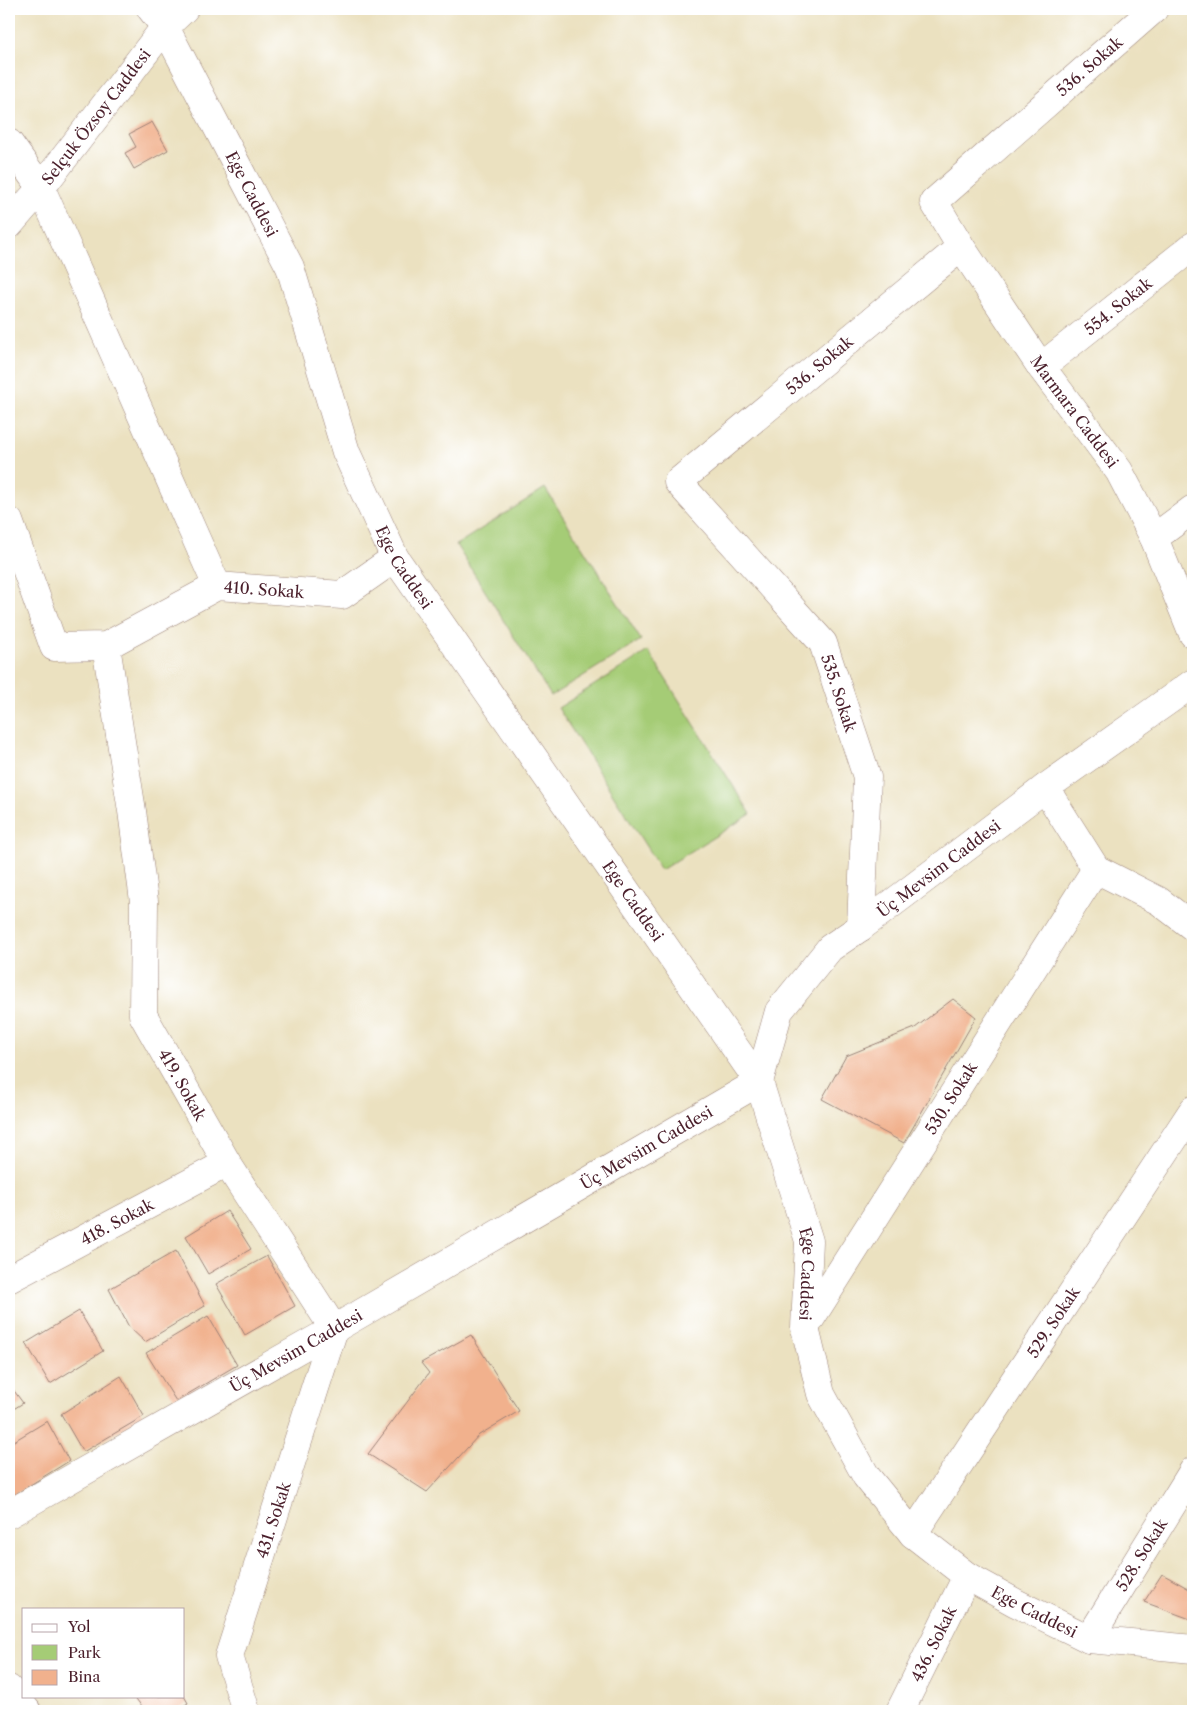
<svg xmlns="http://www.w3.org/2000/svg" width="1202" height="1720" viewBox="0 0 1202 1720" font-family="'Libre Caslon Text',serif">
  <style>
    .green { fill: #a5cc76; stroke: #787650 }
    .building { fill: #f1b18d }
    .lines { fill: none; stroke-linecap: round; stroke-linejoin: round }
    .minor-casing { stroke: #9a8076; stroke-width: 29 }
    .minor { stroke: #fff; stroke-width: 28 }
    .labels { text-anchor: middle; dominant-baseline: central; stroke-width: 4; stroke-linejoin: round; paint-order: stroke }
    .street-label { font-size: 16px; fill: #4a1f2b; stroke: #fff }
  </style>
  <rect width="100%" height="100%" fill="#fff"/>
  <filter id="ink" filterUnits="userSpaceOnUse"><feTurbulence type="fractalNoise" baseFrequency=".02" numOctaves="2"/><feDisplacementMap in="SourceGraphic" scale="10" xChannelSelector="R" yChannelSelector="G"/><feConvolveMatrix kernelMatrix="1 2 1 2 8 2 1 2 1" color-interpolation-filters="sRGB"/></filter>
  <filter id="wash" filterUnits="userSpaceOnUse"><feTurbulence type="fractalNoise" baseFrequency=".0096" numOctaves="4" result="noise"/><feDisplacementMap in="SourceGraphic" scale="20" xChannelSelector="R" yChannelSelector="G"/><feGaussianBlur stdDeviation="1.12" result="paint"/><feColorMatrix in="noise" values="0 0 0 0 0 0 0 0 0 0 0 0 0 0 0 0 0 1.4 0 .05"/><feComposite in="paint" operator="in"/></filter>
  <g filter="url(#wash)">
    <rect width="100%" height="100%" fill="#ebe1c0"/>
    <!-- green -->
    <g class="green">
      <path d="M545 488 641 640 551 696 456 545Z"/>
      <path d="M648 651 751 814 661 870 558 708Z"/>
    </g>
    <g id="blocks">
      <!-- building -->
      <g class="building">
        <path d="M152 122 168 150 134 169 125 153 136 147 129 134Z"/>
        <path d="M953 999 976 1017 904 1143 822 1099 846 1056 915 1028Z"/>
        <path d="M227 1211 251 1249 208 1274 186 1236Z"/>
        <path d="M176 1251 205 1306 145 1342 129 1327 109 1289Z"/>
        <path d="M267 1256 295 1306 245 1335 216 1284Z"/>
        <path d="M79 1311 103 1351 50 1384 26 1343Z"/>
        <path d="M208 1316 237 1365 176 1401 146 1353Z"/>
        <path d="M471 1335 519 1411 479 1435 427 1492 368 1454 429 1373 421 1363Z"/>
        <path d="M121 1376 144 1416 83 1452 61 1414Z"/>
        <path d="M9 1384 23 1403 9 1412Z"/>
        <path d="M47 1421 69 1461 9 1498V1444Z"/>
        <path d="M1162 1574 1193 1591V1620L1144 1602Z"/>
        <path d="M134 1696H184L188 1703 176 1711H145Z"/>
      </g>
    </g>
  </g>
  <g filter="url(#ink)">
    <use href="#blocks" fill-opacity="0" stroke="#9a8076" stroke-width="1"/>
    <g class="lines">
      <!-- minor casing -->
      <g class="minor-casing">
        <g id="minor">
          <path id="s1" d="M151 9 165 27 290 267 346 452 395 558 759 1082 809 1241 805 1328 821 1394 866 1476 913 1534 967 1576 1016 1603 1089 1639 1193 1649"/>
          <path id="s2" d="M1154 9 934 202 961 247 1041 367 1119 471 1154 538 1193 634"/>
          <path d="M9 143 41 188 217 586"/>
          <path id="s3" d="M9 225 41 188 165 27 184 9"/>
          <path id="s4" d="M1041 367 1193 246"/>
          <path id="s5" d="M9 521 54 647 106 646 217 586 342 595 395 558"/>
          <path d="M1154 538 1193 509"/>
          <path id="s6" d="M106 646 132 811 144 901 143 1015 227 1163 334 1329 229 1656 246 1711"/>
          <path d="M1045 788 1096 869 1159 901 1193 927"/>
          <path id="s7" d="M861 927 867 777 823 643 678 482 961 247"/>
          <path id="s8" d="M9 1279 227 1163"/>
          <path id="s9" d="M806 1326 1096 869"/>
          <path id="s10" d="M9 1514 334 1329 759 1082 779 1011 830 948 861 927 1045 788 1193 683"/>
          <path id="s11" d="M913 1534 1193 1110"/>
          <path id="s12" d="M1089 1639 1193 1471"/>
          <path d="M9 1689 27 1711"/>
          <path id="s13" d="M900 1711 967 1576"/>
        </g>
      </g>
      <!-- minor -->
      <use href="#minor" class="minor"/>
    </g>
  </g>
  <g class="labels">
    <!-- street labels -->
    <g class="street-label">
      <text transform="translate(1089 66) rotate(-41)">536. Sokak</text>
      <text stroke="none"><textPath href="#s3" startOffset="139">Selçuk Özsoy Caddesi</textPath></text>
      <text stroke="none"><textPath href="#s1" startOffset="211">Ege Caddesi</textPath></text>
      <text stroke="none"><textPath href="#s4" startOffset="98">554. Sokak</textPath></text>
      <text stroke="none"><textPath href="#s7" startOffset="691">536. Sokak</textPath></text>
      <text stroke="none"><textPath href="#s2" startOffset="545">Marmara Caddesi</textPath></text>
      <text stroke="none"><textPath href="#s1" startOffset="616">Ege Caddesi</textPath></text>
      <text stroke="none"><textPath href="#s5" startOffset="359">410. Sokak</textPath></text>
      <text transform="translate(839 693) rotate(72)">535. Sokak</text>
      <text stroke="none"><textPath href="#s10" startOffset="1155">Üç Mevsim Caddesi</textPath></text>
      <text stroke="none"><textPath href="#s1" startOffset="1021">Ege Caddesi</textPath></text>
      <text stroke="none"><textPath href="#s6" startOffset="452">419. Sokak</textPath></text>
      <text stroke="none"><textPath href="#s9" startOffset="270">530. Sokak</textPath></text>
      <text stroke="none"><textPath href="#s10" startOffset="735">Üç Mevsim Caddesi</textPath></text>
      <text stroke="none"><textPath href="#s8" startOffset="122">418. Sokak</textPath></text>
      <text stroke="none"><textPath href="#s1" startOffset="1441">Ege Caddesi</textPath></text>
      <text stroke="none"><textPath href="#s11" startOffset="254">529. Sokak</textPath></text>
      <text stroke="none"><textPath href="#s10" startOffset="330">Üç Mevsim Caddesi</textPath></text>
      <text transform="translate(273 1520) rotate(-72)">431. Sokak</text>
      <text stroke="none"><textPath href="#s12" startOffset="99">528. Sokak</textPath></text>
      <text stroke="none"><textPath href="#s1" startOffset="1876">Ege Caddesi</textPath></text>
      <text stroke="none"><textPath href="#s13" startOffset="75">436. Sokak</textPath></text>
    </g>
  </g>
  <!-- margin -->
  <rect width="1202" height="1720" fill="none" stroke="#fff" stroke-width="30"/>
  <!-- legend -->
  <rect x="22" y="1608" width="162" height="90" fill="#ffffff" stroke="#b7a5aa"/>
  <rect x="32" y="1624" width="25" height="8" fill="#ffffff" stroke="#b7a5aa"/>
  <text x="68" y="1632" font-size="15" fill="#4a1f2b">Yol</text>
  <rect x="32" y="1645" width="25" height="15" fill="#a5cc76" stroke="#b7a5aa"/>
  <text x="68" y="1658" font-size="15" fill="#4a1f2b">Park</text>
  <rect x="32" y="1670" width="25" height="15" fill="#f1b18d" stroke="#b7a5aa"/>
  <text x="68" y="1682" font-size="15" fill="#4a1f2b">Bina</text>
</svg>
